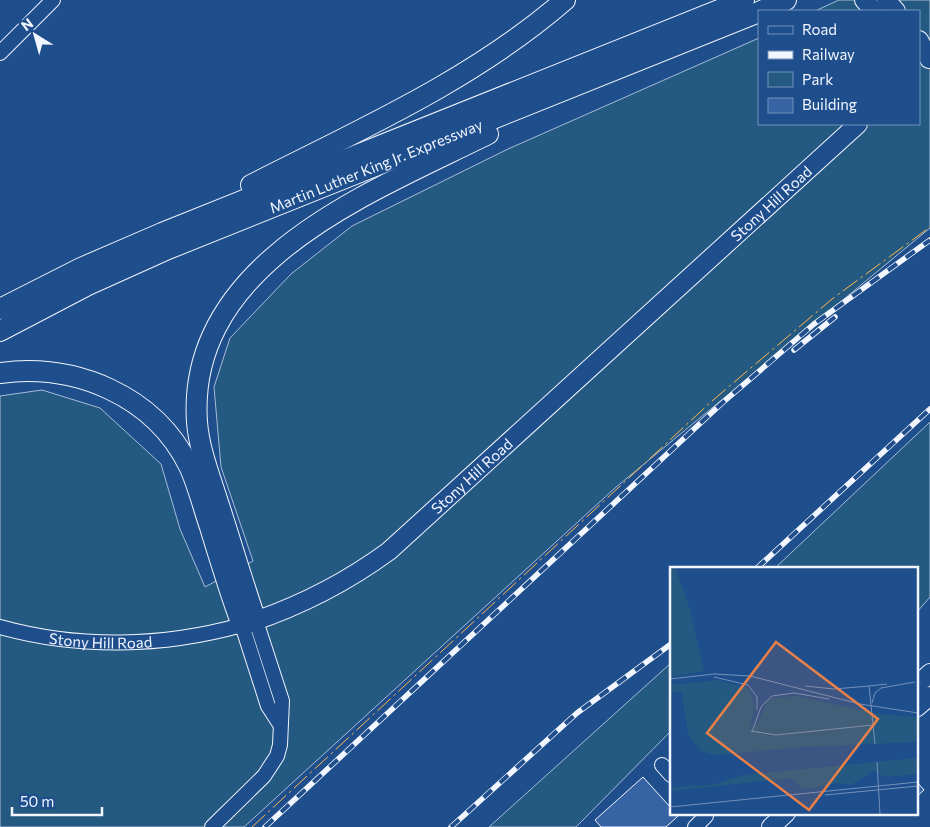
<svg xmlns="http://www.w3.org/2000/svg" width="930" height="827" viewBox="0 0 930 827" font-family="Commissioner,sans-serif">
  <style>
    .green { fill: #245a82; stroke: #a8bbd7 }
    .building { fill: #3563a3; stroke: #f2f6ff }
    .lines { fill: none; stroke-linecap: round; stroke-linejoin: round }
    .minor-casing { stroke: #f2f6ff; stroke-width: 16 }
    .major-casing { stroke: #f2f6ff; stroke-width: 20 }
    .highway-casing { stroke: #f2f6ff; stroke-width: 22 }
    .minor { stroke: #1f4e8c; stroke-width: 14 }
    .major { stroke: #1f4e8c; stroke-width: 18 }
    .highway { stroke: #1f4e8c; stroke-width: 20 }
    .rail-casing { stroke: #f2f6ff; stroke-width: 5.5 }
    .rail { stroke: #1f4e8c; stroke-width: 4; stroke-dasharray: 11; stroke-linecap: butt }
    .power { stroke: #ffb74d; stroke-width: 1; stroke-dasharray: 18 4 2.5 4; stroke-linecap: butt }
    .labels { text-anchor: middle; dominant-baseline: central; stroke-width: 4; stroke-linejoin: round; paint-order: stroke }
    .street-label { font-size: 15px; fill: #f2f6ff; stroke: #1f4e8c }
    .inset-road { fill: none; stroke: #7391ba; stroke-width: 1 }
    .view { fill: #ea8049; fill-opacity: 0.15; stroke: #ea8049; stroke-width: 2.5 }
    .inset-edge { fill: none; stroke: #f2f6ff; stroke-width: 2.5 }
  </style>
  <rect width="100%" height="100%" fill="#1f4e8c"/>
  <!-- green -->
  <g class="green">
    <path d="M839 0H930V228L615 488 244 827H0V396L42 390 100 408 161 464 180 529 205 587 253 561 221 467 214 387 230 338 291 274 352 226 508 149 759 38V124H919V11H815Z"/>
    <path d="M930 422V597L916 613V568H775Z"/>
    <path d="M671 663V731L576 827H489Z"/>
  </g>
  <!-- building -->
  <g class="building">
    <path d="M643 777 671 808V813L678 816 666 827H601L595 820Z"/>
    <path d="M916 781 924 790 916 797Z"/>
  </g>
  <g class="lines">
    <!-- minor casing -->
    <g class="minor-casing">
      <g id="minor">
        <path d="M0 53 53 0"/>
        <path id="s1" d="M0 627C79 649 163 647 242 625L268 706 279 723"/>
        <path d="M662 765 671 775"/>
        <path d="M212 827 264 776 277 756 280 745 282 701 256 621"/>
        <path d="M695 827 706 816 703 813"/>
      </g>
    </g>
    <!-- major casing -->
    <g class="major-casing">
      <g id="major">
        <path d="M864 0 874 11"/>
        <path d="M886 0 896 11"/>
        <path d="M919 40 929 59"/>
        <path id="s2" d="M243 625C296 608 344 584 389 551L858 124"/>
        <path d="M916 686 930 673"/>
        <path d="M916 708 930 696"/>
        <path d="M771 827 786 813"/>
      </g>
    </g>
    <!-- highway casing -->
    <g class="highway-casing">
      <g id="highway">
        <path d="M761 11 786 0"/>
        <path d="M251 185C359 130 473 80 565 0"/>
        <path d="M0 309 81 268 162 233 744 0"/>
        <path id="s3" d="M0 331 88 285 168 249 759 12"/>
        <path d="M0 373C75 363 154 395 189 466 198 485 203 507 210 527 220 560 230 593 242 625"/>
        <path d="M256 621C242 580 230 539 217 499 209 474 199 448 197 422 186 262 372 192 488 134"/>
      </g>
    </g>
    <!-- minor -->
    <use href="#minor" class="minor"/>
    <!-- major -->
    <use href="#major" class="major"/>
    <!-- highway -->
    <use href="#highway" class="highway"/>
    <!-- rail casing -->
    <g class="rail-casing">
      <g id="rail">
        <path d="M794 350 835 317"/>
        <path d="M757 568 930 409"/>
        <path d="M265 827 721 404 814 324 930 240"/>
        <path d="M451 827 577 713 671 644"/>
      </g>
    </g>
    <!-- rail -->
    <use href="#rail" class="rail"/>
    <!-- power -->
    <path class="power" d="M252 827 712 401 832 299 930 227"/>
  </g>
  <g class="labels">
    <!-- street labels -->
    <g class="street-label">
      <text stroke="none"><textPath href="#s3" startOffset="411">Martin Luther King Jr. Expressway</textPath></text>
      <text stroke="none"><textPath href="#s2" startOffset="681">Stony Hill Road</textPath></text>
      <text stroke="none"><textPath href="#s2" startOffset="276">Stony Hill Road</textPath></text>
      <text stroke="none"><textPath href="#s1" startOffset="102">Stony Hill Road</textPath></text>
    </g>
  </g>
  <!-- overview -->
  <g transform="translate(670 567)">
    <rect width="248" height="248" fill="#1f4e8c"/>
    <path d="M0 0H5L20 42 34 104 0 110ZM47 113 78 121 85 139 80 157 87 158 97 135 103 131 126 129 209 147 247 150V175L133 180 45 188 31 184 18 168 12 126 0 124V118ZM247 191V207L214 210 205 203 181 218 167 216 141 222 131 220 121 211 0 224V221L46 217 72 208Z" fill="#245a82"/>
    <path class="inset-road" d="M44 110 78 118 87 130V143M0 112 44 107 80 109 190 137 248 146M135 119 164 122 199 119M199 119 205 177M199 119 217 117M202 136 205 126 211 121 245 115M81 164 106 168 203 158M82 165 91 140 102 129 124 126 159 132M207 195 210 247M155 228 248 219M0 240 248 215"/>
    <path class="view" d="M106 75 208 152 139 243 37 166Z"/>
    <rect width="248" height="248" class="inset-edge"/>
  </g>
  <!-- legend -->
  <rect x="758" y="10" width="162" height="115" fill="#1f4e8c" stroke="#7391ba"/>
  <rect x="768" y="26" width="25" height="8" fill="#1f4e8c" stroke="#7391ba"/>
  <text x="802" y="35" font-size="15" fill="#f2f6ff">Road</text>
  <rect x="768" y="51" width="25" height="8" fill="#f2f6ff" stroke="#7391ba"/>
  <text x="802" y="60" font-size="15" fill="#f2f6ff">Railway</text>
  <rect x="768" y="72" width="25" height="15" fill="#245a82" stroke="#7391ba"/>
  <text x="802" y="85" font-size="15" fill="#f2f6ff">Park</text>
  <rect x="768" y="98" width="25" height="15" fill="#3563a3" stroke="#7391ba"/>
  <text x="802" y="110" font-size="15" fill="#f2f6ff">Building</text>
  <!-- north arrow -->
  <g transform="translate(35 35) rotate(323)" stroke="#1f4e8c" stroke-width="4" paint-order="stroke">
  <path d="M0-4L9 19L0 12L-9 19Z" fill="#f2f6ff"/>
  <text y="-8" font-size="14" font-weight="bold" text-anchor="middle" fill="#f2f6ff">N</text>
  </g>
  <!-- scale -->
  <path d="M12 807v8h90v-8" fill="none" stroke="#f2f6ff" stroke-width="2.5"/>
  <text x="20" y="807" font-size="15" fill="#f2f6ff" stroke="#1f4e8c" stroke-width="4" paint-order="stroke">50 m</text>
</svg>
